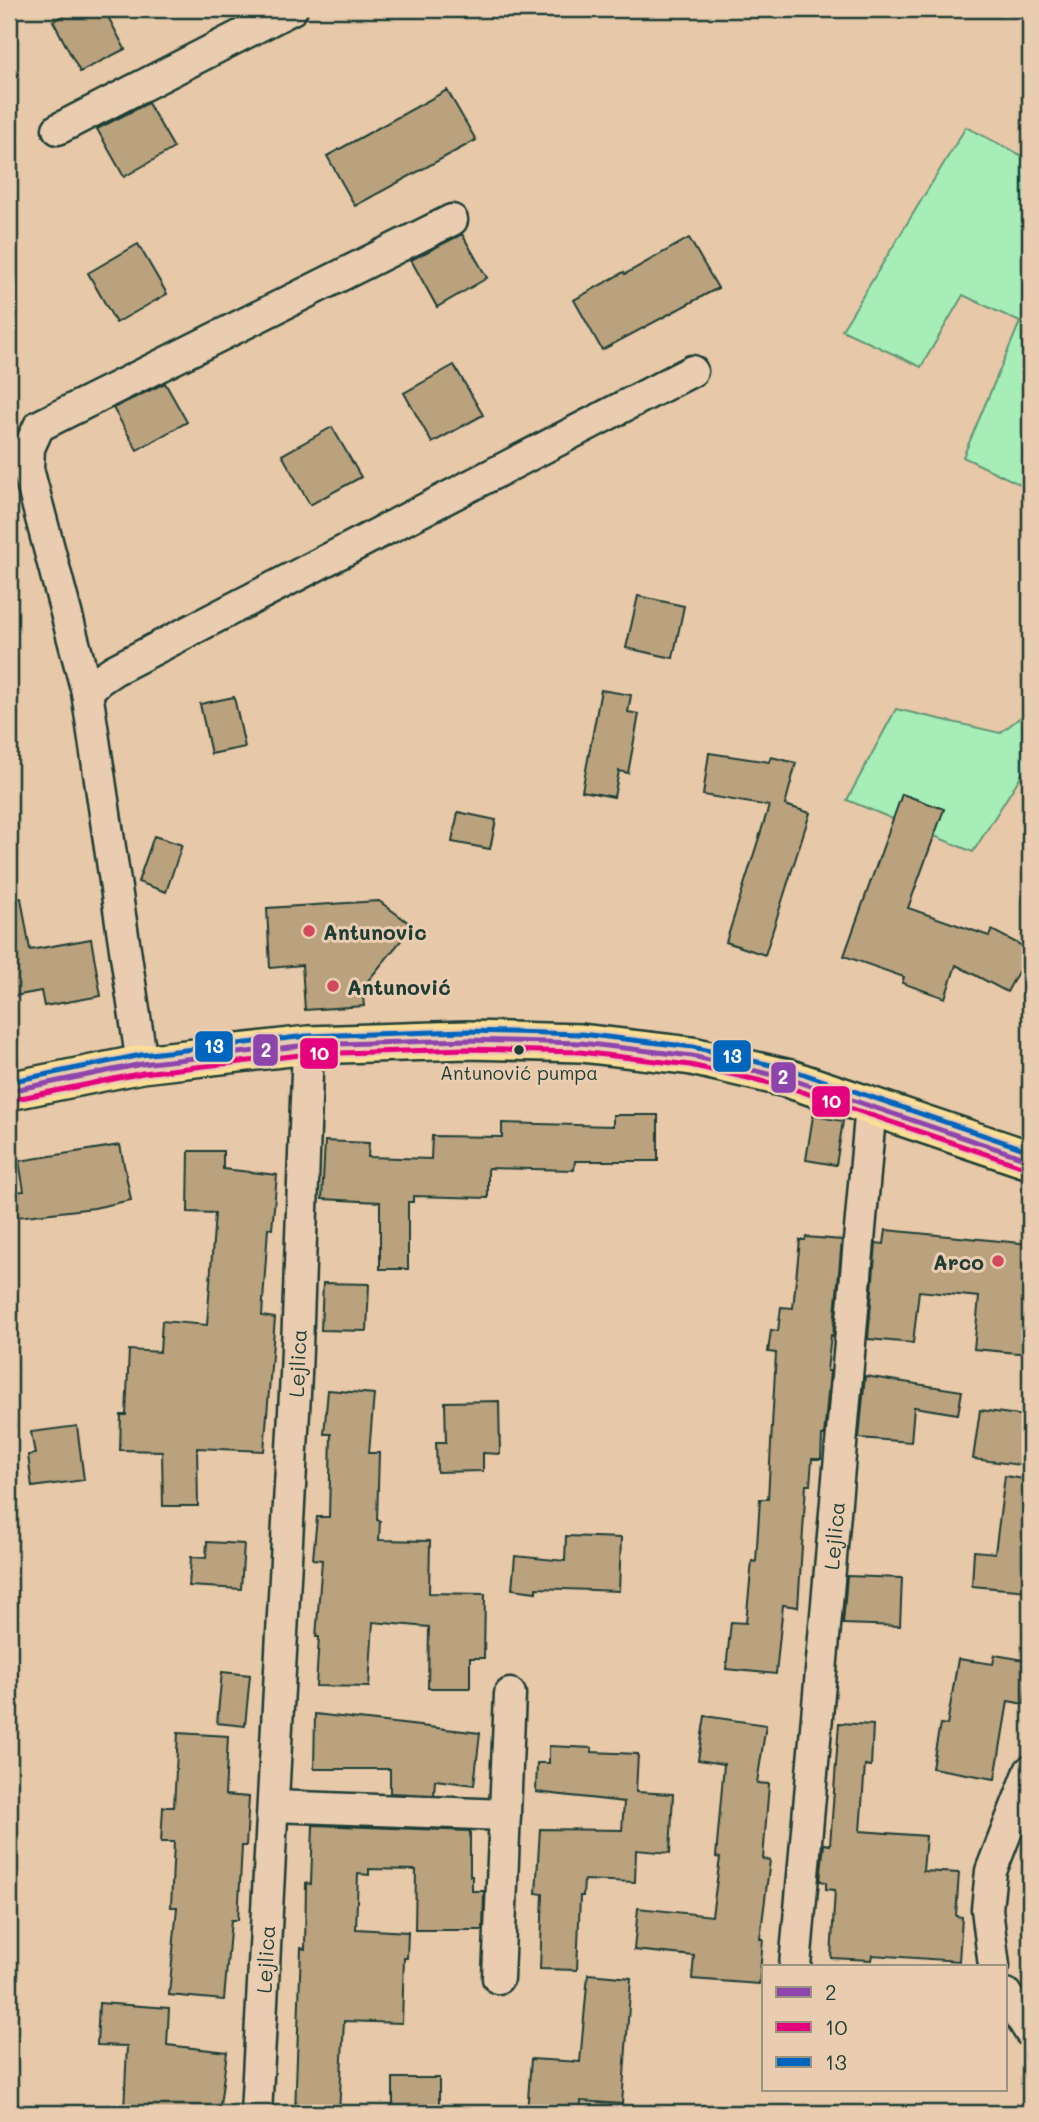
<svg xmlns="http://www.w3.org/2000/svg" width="1039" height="2122" viewBox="0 0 1039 2122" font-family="Mali,sans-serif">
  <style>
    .green { fill: #a7edb8; stroke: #639576; stroke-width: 2 }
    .building { fill: #baa27f; stroke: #1f3d34; stroke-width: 2 }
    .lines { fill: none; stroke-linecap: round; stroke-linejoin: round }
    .minor-casing { stroke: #1f3d34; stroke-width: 35 }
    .major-casing { stroke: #1f3d34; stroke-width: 42 }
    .minor { stroke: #eacdb1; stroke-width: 30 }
    .major { stroke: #fbde96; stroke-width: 37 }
    .bus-1-casing { stroke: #eacdb1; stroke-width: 10 }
    .bus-2-casing { stroke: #eacdb1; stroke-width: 10 }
    .bus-3-casing { stroke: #eacdb1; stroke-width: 10 }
    .bus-1 { stroke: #8e44ad; stroke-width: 5 }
    .bus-2 { stroke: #e5007d; stroke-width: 5 }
    .bus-3 { stroke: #0065bd; stroke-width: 5 }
    .poi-dot { fill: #d1495b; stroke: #eacdb1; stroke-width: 2.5 }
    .bus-dot { fill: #1f3d34; stroke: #eacdb1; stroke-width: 2.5 }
    .labels { text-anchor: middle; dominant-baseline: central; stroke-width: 6; stroke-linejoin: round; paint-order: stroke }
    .bus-label { font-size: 19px; fill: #1f3d34; stroke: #eacdb1 }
    .poi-label { font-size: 21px; font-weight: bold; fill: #1f3d34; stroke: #eacdb1; text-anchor: start }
    .street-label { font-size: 21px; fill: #1f3d34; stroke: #eacdb1 }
    .line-badge { stroke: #eacdb1; stroke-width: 2.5 }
    .badge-label { font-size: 19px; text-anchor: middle; font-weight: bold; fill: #fff }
  </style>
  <rect width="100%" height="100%" fill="#e7c8a8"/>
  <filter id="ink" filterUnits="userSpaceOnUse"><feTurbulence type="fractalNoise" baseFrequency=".0143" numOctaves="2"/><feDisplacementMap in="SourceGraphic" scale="14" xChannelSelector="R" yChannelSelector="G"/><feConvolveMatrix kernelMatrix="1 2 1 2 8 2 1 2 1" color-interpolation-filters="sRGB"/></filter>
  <g filter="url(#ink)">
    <!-- green -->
    <g class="green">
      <path d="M966 127 1030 160V489L963 457 1020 322 963 295 921 367 842 330Z"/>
      <path d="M896 709 1000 733 1030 710V778L1022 774 973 852 847 800Z"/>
    </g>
    <!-- building -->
    <g class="building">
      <path d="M76 9H104L125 49 80 72 53 21Z"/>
      <path d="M447 90 476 140 355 206 327 156Z"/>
      <path d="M148 103 174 148 124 177 97 129Z"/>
      <path d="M462 234 487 278 437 307 411 260Z"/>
      <path d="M689 238 718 288 602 350 574 300 624 272 625 274Z"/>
      <path d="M138 244 167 294 116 323 88 273Z"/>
      <path d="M454 365 483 415 432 443 404 393Z"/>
      <path d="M165 383 187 422 137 450 113 408Z"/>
      <path d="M332 427 361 477 310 505 282 455Z"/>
      <path d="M638 596 684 606 673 658 626 648Z"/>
      <path d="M601 690 631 695 628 712 639 714 628 773 619 771 614 797 582 791Z"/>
      <path d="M234 697 245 747 211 754 200 704Z"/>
      <path d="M709 753 769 762 771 757 796 763 785 805 810 813 765 955 726 942 769 806 703 795Z"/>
      <path d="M902 794 944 809 908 908 989 936 992 930 1030 950 1007 992 956 965 945 998 902 983 904 977 844 956Z"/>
      <path d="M458 812 496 820 490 849 452 842Z"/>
      <path d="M154 836 182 845 166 892 138 882Z"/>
      <path d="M21 898 30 950 91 939 101 996 44 1006 41 991 9 997V899Z"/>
      <path d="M379 901 413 926 362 988 364 1006 305 1010 302 965 270 968 267 908Z"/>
      <path d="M613 1115H658V1161H575L574 1170 488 1168V1198L413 1196V1202H408V1269H380V1202L322 1199 325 1141 369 1143 368 1157 431 1159 432 1136 502 1137V1123L613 1126Z"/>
      <path d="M813 1116 843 1121 836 1165 806 1160Z"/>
      <path d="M120 1145 131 1200 94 1208 9 1218V1192L24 1191 19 1161Z"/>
      <path d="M189 1151H223V1169L277 1175 272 1229 268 1228 262 1316 275 1318 264 1451 197 1448 198 1506H163L162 1451 120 1450 121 1415H126L129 1350 160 1352 162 1321 207 1325 215 1213 188 1212Z"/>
      <path d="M886 1230 1030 1244V1354L974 1349 979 1297 919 1291 913 1343 868 1339 876 1243 884 1244Z"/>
      <path d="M806 1237 842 1240 833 1336 831 1335 827 1371H830L824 1436H822L821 1459H812L810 1485H806L798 1607 783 1605 776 1674 726 1669 731 1622 746 1623 752 1561 756 1562 760 1499H768L776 1353 768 1352 771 1330 778 1331 781 1307 793 1308 800 1240H805Z"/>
      <path d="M323 1283 369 1284 367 1331 321 1330Z"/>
      <path d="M865 1376 962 1391 958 1414 914 1407 911 1442 859 1438Z"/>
      <path d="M328 1390 374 1394 369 1453H379L377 1520 380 1521 379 1540 430 1541 429 1593 485 1594 484 1658H470V1688H428L429 1627 373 1622 369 1687 316 1686 319 1637H316L322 1560 313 1559 317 1517H329L331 1434H324Z"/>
      <path d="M499 1401 500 1454 483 1453V1471L437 1472 436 1442H446L445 1402Z"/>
      <path d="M980 1410 1026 1416 1020 1465 973 1459Z"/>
      <path d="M77 1426 84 1480 32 1487 28 1455 35 1454 31 1432Z"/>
      <path d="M1005 1476 1030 1480V1557L1028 1591 972 1586 974 1551 995 1553Z"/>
      <path d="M566 1536 621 1538 619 1591 536 1588V1592L512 1589 515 1556 565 1561Z"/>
      <path d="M207 1542 244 1544 241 1589 189 1586 191 1557 206 1558Z"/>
      <path d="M847 1576 902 1578 900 1626 843 1624Z"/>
      <path d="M995 1655 1030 1661 1024 1704 1008 1701 995 1779 932 1768 940 1724 947 1725 958 1659 993 1664Z"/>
      <path d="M222 1672 250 1675 245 1726 217 1723Z"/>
      <path d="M315 1714 480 1733 474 1785 435 1780 434 1795 390 1793V1769H314Z"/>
      <path d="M705 1716 766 1725 757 1783 769 1784 763 1859 770 1860 760 1939H763L759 1984 692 1979 694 1956 634 1950 638 1908 712 1916 720 1858 716 1857 724 1764 698 1760Z"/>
      <path d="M839 1723 873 1725 871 1766 865 1765 860 1831 926 1836 923 1871 959 1873 956 1916 962 1917 959 1961 872 1955 871 1960 831 1958 835 1890 826 1889V1882L820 1881 824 1844 830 1845Z"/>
      <path d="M178 1733 228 1736 225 1795 249 1797 246 1846H242L238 1920H231L224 2000 169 1995 177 1907H171L174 1842H161L163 1807H174Z"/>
      <path d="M549 1746 592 1748V1752L638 1754 636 1792 673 1794 670 1853 636 1850 635 1882 584 1880 583 1896H580L577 1970 540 1969 543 1894 536 1893 540 1829 622 1830 624 1802 536 1792 537 1763H549Z"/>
      <path d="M313 1825 470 1831V1876H472V1891H484L483 1930H415L416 1870 369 1869V1875L358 1874 356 1929 408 1932 407 1958H404L402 2023 344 2021 339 2113H295L301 1948 305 1949 306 1883 311 1884Z"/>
      <path d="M588 1974 631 1978 622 2104 581 2101 580 2113H527L531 2059 580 2062Z"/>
      <path d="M99 2003 169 2008 167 2045 227 2052 219 2113 124 2111 127 2046 97 2045Z"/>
      <rect x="393" y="2078" width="46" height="35"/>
    </g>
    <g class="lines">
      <!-- minor casing -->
      <g class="minor-casing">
        <g id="minor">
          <path d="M58 129 292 9"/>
          <path d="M87 692 99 680 114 670 692 371"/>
          <path d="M142 1064 87 692 28 469 29 448 39 426 452 220"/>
          <path d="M274 1806 505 1815"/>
          <path id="s1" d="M795 1966 871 1105"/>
          <path d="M994 1966 987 1909 991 1871 1030 1771"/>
          <path d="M498 1978 510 1694"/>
          <path d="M1006 1994 1030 2032"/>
          <path id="s2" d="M256 2113 296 1375 308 1045"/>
        </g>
      </g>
      <!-- major casing -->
      <g class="major-casing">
        <path id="major" d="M9 1091 142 1064 308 1045 467 1040 581 1043 692 1056 790 1079 1030 1160"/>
      </g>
      <!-- minor -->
      <use href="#minor" class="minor"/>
      <!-- major -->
      <use href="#major" class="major"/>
      <!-- bus-1 casing -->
      <g class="bus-1-casing">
        <path id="bus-1" d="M9 1091 142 1064 308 1045 467 1040 581 1043 692 1056 790 1079 1030 1160"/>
      </g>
      <!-- bus-2 casing -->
      <g class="bus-2-casing">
        <path id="bus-2" d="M11 1100 143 1073 309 1054 467 1049 580 1052 690 1065 788 1087 1027 1168"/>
      </g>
      <!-- bus-3 casing -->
      <g class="bus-3-casing">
        <path id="bus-3" d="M9 1082 141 1055 307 1036 467 1031 581 1034 693 1047 792 1070 1030 1151"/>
      </g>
      <!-- bus-1 -->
      <use href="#bus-1" class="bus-1"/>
      <!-- bus-2 -->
      <use href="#bus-2" class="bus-2"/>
      <!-- bus-3 -->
      <use href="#bus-3" class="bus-3"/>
    </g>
  </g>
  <!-- markers -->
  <g class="poi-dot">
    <circle cx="309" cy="931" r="7"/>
    <circle cx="333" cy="986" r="7"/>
    <circle cx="998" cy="1261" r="7"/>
  </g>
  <circle class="bus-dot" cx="519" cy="1050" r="6"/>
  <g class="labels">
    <!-- bus labels -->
    <g class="bus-label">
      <text x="519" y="1072">Antunović pumpa</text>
    </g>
    <!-- poi labels -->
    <g class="poi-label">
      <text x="323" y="931">Antunovic</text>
      <text x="347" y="986">Antunović</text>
      <text x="984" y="1261" text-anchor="end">Arco</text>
    </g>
    <!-- street labels -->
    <g class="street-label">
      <text stroke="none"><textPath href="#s2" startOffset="751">Lejlica</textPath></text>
      <text stroke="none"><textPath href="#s1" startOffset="432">Lejlica</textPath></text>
      <text stroke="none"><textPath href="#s2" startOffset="154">Lejlica</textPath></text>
    </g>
  </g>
  <g class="line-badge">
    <rect x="194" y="1030" width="40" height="33" rx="7" fill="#0065bd"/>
    <rect x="252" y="1033" width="27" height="34" rx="7" fill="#8e44ad"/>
    <rect x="299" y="1037" width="40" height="33" rx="7" fill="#e5007d"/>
    <rect x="712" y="1039" width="40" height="34" rx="7" fill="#0065bd"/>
    <rect x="770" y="1061" width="27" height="33" rx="7" fill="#8e44ad"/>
    <rect x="811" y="1085" width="40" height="33" rx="7" fill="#e5007d"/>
  </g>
  <g class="badge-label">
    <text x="214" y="1053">13</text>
    <text x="266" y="1057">2</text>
    <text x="319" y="1060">10</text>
    <text x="732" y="1063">13</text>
    <text x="783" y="1084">2</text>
    <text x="831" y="1108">10</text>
  </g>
  <!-- margin -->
  <rect width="1039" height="2122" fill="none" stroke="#eacdb1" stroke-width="35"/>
  <rect x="18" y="18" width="1004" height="2087" fill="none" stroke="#1f3d34" stroke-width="2.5" filter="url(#ink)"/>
  <!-- legend -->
  <rect x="762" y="1965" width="245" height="126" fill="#eacdb1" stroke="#99937f" stroke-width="2"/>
  <rect x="776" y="1987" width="35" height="10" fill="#8e44ad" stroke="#99937f" stroke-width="2"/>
  <text x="825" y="2000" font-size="21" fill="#1f3d34">2</text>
  <rect x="776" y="2022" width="35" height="10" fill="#e5007d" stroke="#99937f" stroke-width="2"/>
  <text x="825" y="2035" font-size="21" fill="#1f3d34">10</text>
  <rect x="776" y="2057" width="35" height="10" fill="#0065bd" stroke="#99937f" stroke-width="2"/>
  <text x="825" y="2070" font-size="21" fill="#1f3d34">13</text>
</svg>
